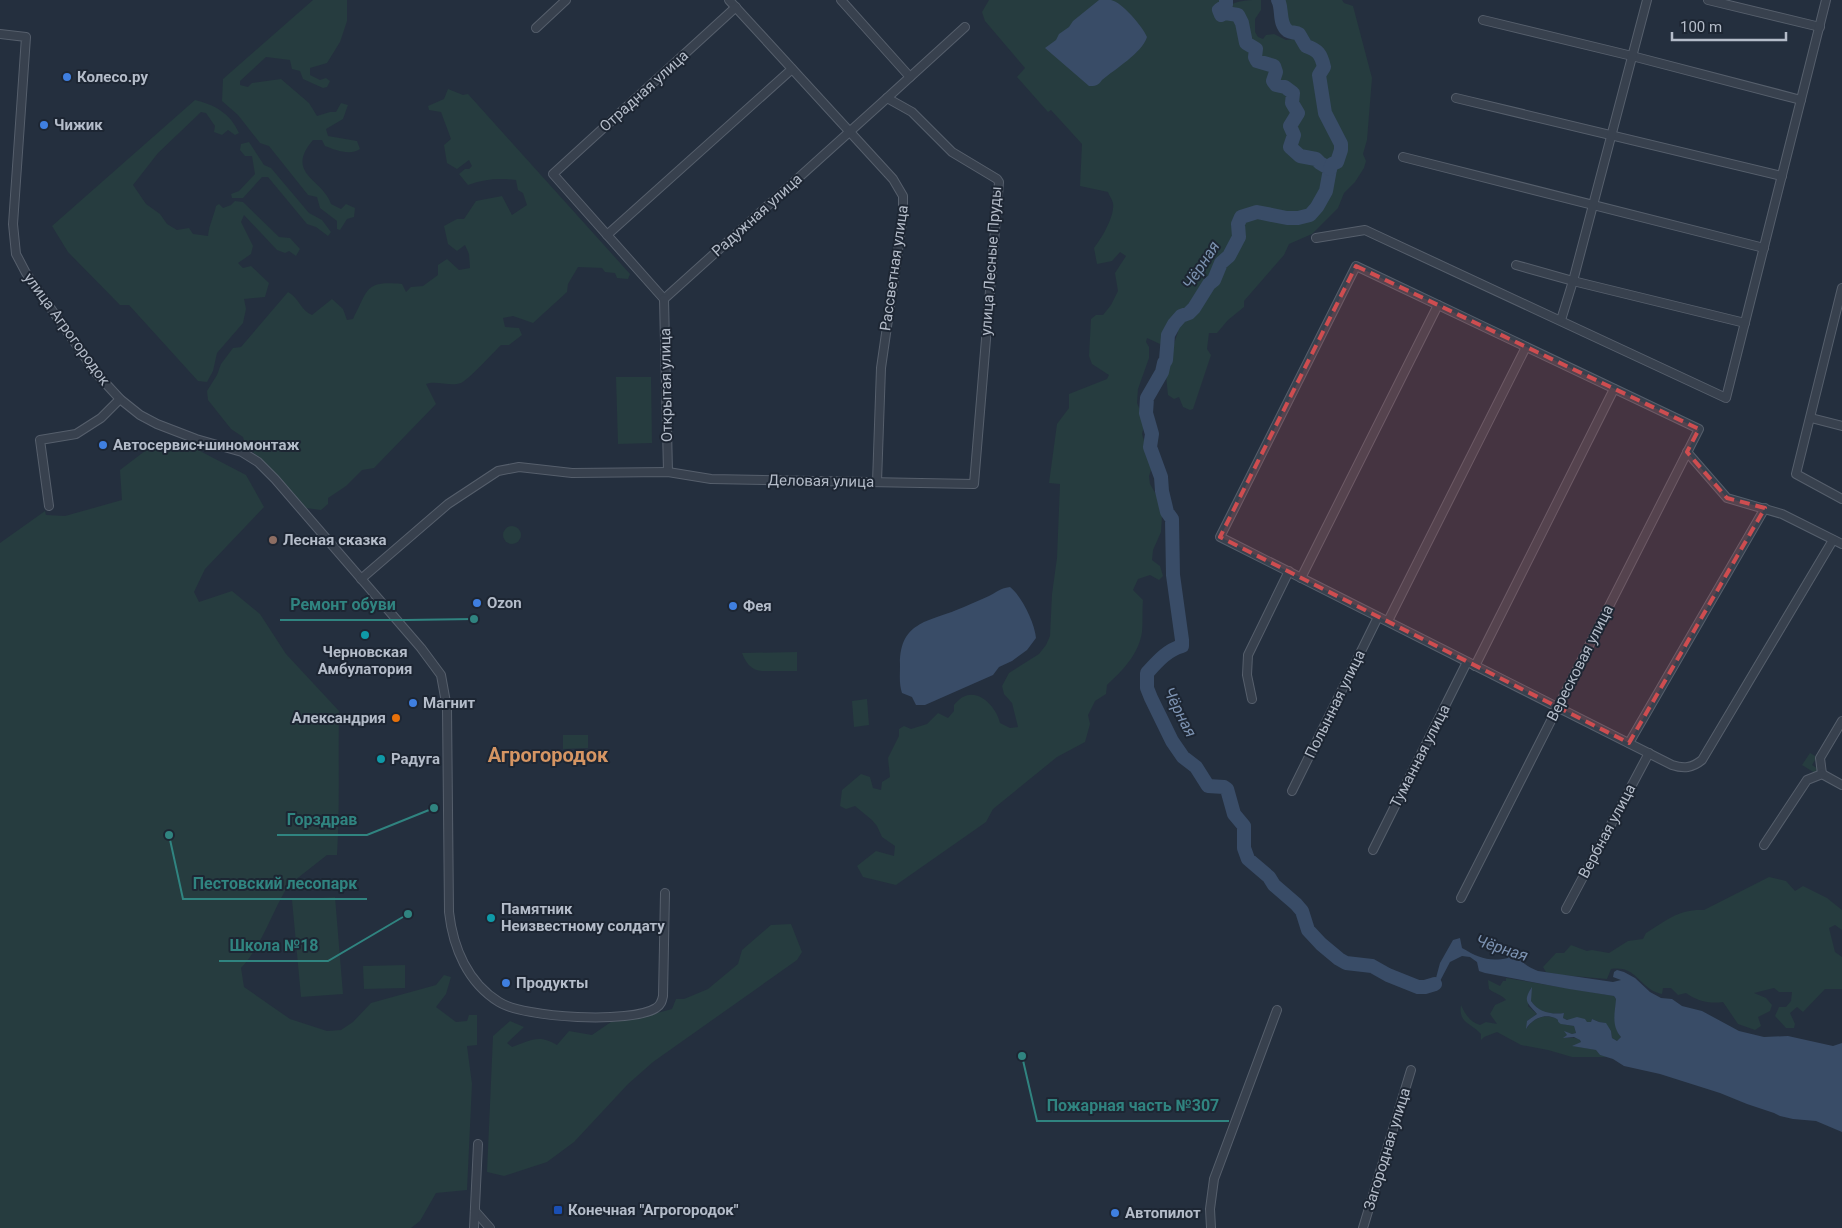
<svg xmlns="http://www.w3.org/2000/svg" width="1842" height="1228" viewBox="0 0 1842 1228" font-family="Roboto,sans-serif">
  <style>
    .green { fill: #263c3f }
    .water { fill: #394c67 }
    .lines { fill: none; stroke-linecap: round; stroke-linejoin: round }
    .river { stroke: #394c67; stroke-width: 14 }
    .minor-casing { stroke: #565f6c; stroke-width: 10 }
    .minor { stroke: #38414e; stroke-width: 8 }
    .marked { fill: #ce4d50; fill-opacity: 0.2; stroke: #ce4d50; stroke-width: 4; stroke-dasharray: 10 6; stroke-linejoin: round }
    .shop-dot { fill: #3f7fe0; stroke: #1d2633; stroke-width: 2 }
    .education-dot { fill: #8d6e63; stroke: #1d2633; stroke-width: 2 }
    .culture-dot { fill: #0f9aa8; stroke: #1d2633; stroke-width: 2 }
    .food-dot { fill: #e8710a; stroke: #1d2633; stroke-width: 2 }
    .transit-dot { fill: #1a4fb4; stroke: #1d2633; stroke-width: 2 }
    .labels { text-anchor: middle; dominant-baseline: central; stroke-width: 4; stroke-linejoin: round; paint-order: stroke }
    .poi-label { font-size: 15px; font-weight: bold; fill: #b4bcc9; stroke: #1d2633; text-anchor: start }
    .street-label { font-size: 15px; fill: #b4bcc9; stroke: #1d2633 }
    .water-label { font-size: 16px; font-style: italic; fill: #7c92b1; stroke: #1d2633 }
    .district-label { font-size: 20px; font-weight: bold; fill: #d59563; stroke: #1d2633 }
    .leader { fill: none; stroke: #308480; stroke-width: 2 }
    .callout-dot { fill: #308480; stroke: #1d2633; stroke-width: 2 }
    .callout-label { font-size: 16px; text-anchor: middle; font-weight: bold; fill: #308480; stroke: #1d2633; stroke-width: 4; stroke-linejoin: round; paint-order: stroke }
  </style>
  <rect width="100%" height="100%" fill="#242f3e"/>
  <!-- green -->
  <g class="green">
    <path d="M313 0H347V21L340 42 327 63 310 68V75L320 80 326 78 330 81 327 87 323 88 303 79 300 71 292 69 290 60 266 57 240 81V85L248 87 252 83 281 79 309 103 317 116 330 112H336L341 103 348 105 343 119 326 129 328 136 357 141 360 149C350 156 335 150 325 146L322 140H313C284 174 323 179 331 204L341 209 346 204 355 208 354 217 347 219 340 230 337 229V221L320 208 317 197 308 195 269 146 260 143 238 115 222 101 223 79Z"/>
    <path d="M989 0H1226V5L1220 10 1221 15C1226 12 1225 9 1229 6 1237 0 1251 0 1261 0V10L1255 19V32L1258 37 1263 39 1266 35 1274 34 1286 40 1294 39 1305 46 1299 34C1296 32 1291 33 1288 31 1278 24 1283 8 1278 0H1342L1344 3 1353 6 1372 78 1367 140 1363 154 1366 161 1364 168 1355 182 1344 193 1338 208 1312 234 1289 244 1284 255 1244 301V307L1228 320 1217 333H1209L1207 349 1211 355 1193 409 1190 410 1183 407 1179 397 1174 399 1168 395 1166 375 1167 364 1178 332 1174 324 1169 322 1164 332 1163 342 1160 344 1147 338 1146 342 1149 347V358L1138 389 1137 403 1145 422 1142 434 1152 467 1149 476 1150 484 1160 501 1162 516 1161 532 1153 550 1152 560 1160 566 1163 576 1159 580 1150 575 1138 579 1133 590 1143 600C1142 610 1143 621 1142 632 1139 654 1122 671 1107 685L1106 694 1095 701 1088 715 1090 724 1085 742 1057 757 993 809 986 822 896 885 863 877 857 866 876 851 894 856 895 846 882 837 877 826 872 820 855 806 846 809 840 806 842 790 861 774 870 777 873 788 881 790 882 782 890 777 888 758 899 736V729L904 726 911 729 927 724 938 713 948 718 954 711V705C956 703 960 698 963 697 980 688 997 709 1000 723L1010 728 1018 727 1012 703 1004 694 1002 686 1009 673 1039 654 1046 645 1050 636 1052 594 1057 558 1060 484 1049 483 1057 424 1069 408V394L1107 379 1109 375 1092 364 1089 356 1091 319 1096 315H1103L1111 305 1118 291 1115 273 1126 256 1120 252 1112 261 1097 264 1094 248C1102 238 1115 216 1113 203 1112 199 1109 195 1108 192L1080 186 1082 144 1051 110 1048 112 1017 77 1025 68 985 21 982 12Z"/>
    <path d="M448 89 463 95 468 94 630 274 628 279 617 278 615 273 605 272 602 268 578 267 568 284 567 292 533 323 513 316 503 318 505 327 519 328 522 335 509 345H501C494 352 467 381 461 383 450 387 436 380 426 384L436 404 374 468 362 470 346 486 328 498V504L321 510 306 508 267 465 246 446 243 437 231 429 208 400 207 391 217 375 221 364 233 348 241 347 288 292C299 298 301 311 312 315L332 299 343 309 347 320 353 319C369 288 365 281 402 284L406 292 411 287 423 286 438 275V265L447 259 459 270 470 268 469 254 465 245 457 251 448 244 444 226 457 219H464L476 201 502 196 512 215 527 205 523 193 518 190 516 180C499 178 484 179 468 185L459 174 465 169H469L472 166 469 160 457 169 447 163 444 145 451 139 441 112 429 110 428 106 444 99Z"/>
    <path d="M195 100C215 105 230 113 239 133L235 135 228 130 222 135 214 132 215 126 206 113 201 112 158 153 133 185 146 204 160 214 167 224 177 230 189 228 193 234 208 236C209 225 214 216 216 206L219 204 223 208 231 205 235 201 243 202 279 237 290 238 300 249 296 256 289 251 285 253 277 250 244 215 241 222 253 246 251 254 238 263 243 268 251 266 269 283 265 297 244 299 246 309 243 323 217 353 213 371 207 382 198 381 129 305H120L68 252 52 226Z"/>
    <path d="M249 142 264 165 271 168 309 213 322 220 331 232 328 236 316 227 307 224 268 177H262L243 198H232L231 194 239 191 255 174 252 156H245L240 150 241 144Z"/>
    <path d="M616 377H651L652 443 618 444Z"/>
    <path d="M158 441 198 450 246 475 264 507 205 569 194 592 199 602 232 591 260 614 286 654 339 711C338 759 340 807 337 855H327L285 888V891C270 917 262 945 241 968L244 987 290 1019 327 1031 341 1030 353 1022 371 1003 436 985 444 975 451 977 446 994 436 1007 456 1022 467 1021 469 1015H477V1045L467 1046 472 1084 467 1190 436 1193 420 1221 411 1228H0V543L45 511 46 515 65 516 122 500 120 470Z"/>
    <circle cx="512" cy="535" r="9"/>
    <path d="M797 652V671H762C752 671 745 662 742 653Z"/>
    <path d="M867 699 869 725 854 727 852 701Z"/>
    <path d="M563 735H588V748L563 749Z"/>
    <path d="M1810 753 1817 757 1812 765 1818 769 1815 773 1802 765Z"/>
    <path d="M1769 877 1786 881 1795 891 1803 886 1827 898 1842 910V930L1835 925 1829 928 1835 952 1842 957V989H1825L1803 1012 1797 1007 1790 1013 1795 1024 1794 1028H1786L1775 1016 1779 1007H1786L1791 1001 1792 992H1779L1774 988 1754 993 1766 998 1772 1005 1770 1011 1758 1017 1761 1026 1755 1030 1738 1024 1723 1002C1709 1004 1697 1001 1686 993L1678 995 1671 988H1663L1662 994C1658 993 1654 992 1650 989 1636 979 1632 966 1611 969L1607 979 1562 975 1546 972 1543 967 1556 953H1564L1571 945 1587 951 1592 950 1609 953 1628 941 1643 939 1646 933C1667 920 1679 909 1704 910Z"/>
    <path d="M335 897 343 994 301 997 292 900Z"/>
    <path d="M791 924 802 952 797 960 653 1062 628 1084 574 1142 547 1162 504 1176 487 1172 493 1036 510 1021 524 1027 507 1043 512 1047C531 1040 539 1034 557 1045L569 1031 592 1035 611 1022 635 1019 672 1009 676 999H684L708 989 738 964 742 950 771 925Z"/>
    <path d="M405 965V988L364 989 363 966Z"/>
    <path d="M1506 978 1614 996 1616 999C1616 1011 1612 1027 1621 1037L1617 1041 1612 1038 1611 1031 1605 1023 1599 1022 1592 1019 1591 1022C1583 1023 1571 1022 1563 1018L1564 1013C1552 1015 1537 1012 1531 1001V988L1528 1006 1537 1014 1527 1021V1028C1533 1018 1544 1014 1555 1018 1559 1020 1562 1024 1566 1025 1568 1025 1571 1025 1574 1026L1576 1033 1572 1034 1565 1032 1568 1035 1564 1038C1570 1038 1578 1036 1581 1042L1574 1046 1597 1050 1600 1055 1608 1057H1572L1548 1050 1521 1045 1497 1032 1484 1037 1481 1040V1034C1471 1023 1458 1023 1461 1005 1465 1014 1470 1022 1480 1025L1486 1022 1497 1024 1490 1014 1495 1005 1506 1000C1501 994 1495 994 1489 989L1488 980 1500 986 1503 981H1506Z"/>
  </g>
  <!-- water -->
  <g class="water">
    <path d="M1099 0C1103 0 1108 0 1111 0 1122 2 1143 27 1147 37 1142 53 1115 69 1102 80 1098 86 1095 86 1089 86L1045 48 1056 40 1059 34 1069 27 1073 21Z"/>
    <path d="M1010 587C1022 596 1035 624 1036 638L1027 650 1012 661 999 667 993 675 925 705H916L912 697 902 693C899 684 900 676 900 666 899 620 930 622 964 607 972 603 981 600 989 596 999 591 998 589 1010 587Z"/>
    <path d="M1460 938 1462 948C1479 958 1489 962 1508 958L1511 951H1516C1520 962 1527 967 1538 971L1613 982 1621 980 1613 977 1614 972 1617 970 1624 972 1635 978 1650 992 1661 998 1672 999 1682 1006 1702 1011 1739 1031 1764 1037 1788 1036 1833 1046 1842 1043V1132L1816 1121 1793 1119 1780 1116 1774 1113 1747 1104 1720 1093 1660 1074 1624 1066 1613 1059 1600 1055 1596 1050 1572 1046 1581 1042 1580 1040 1574 1037 1563 1038 1567 1035 1564 1031 1572 1034 1576 1033 1574 1026C1570 1025 1565 1025 1561 1024 1555 1020 1561 1021 1555 1018 1544 1013 1532 1019 1526 1029L1527 1021 1537 1014C1528 1003 1522 1002 1532 987L1531 1001C1538 1012 1552 1015 1564 1013L1563 1018 1567 1020 1577 1017 1585 1019 1587 1022H1591L1592 1019 1599 1022 1606 1023 1611 1031 1612 1038 1617 1041 1621 1037C1611 1026 1615 1012 1616 999L1614 996 1569 989 1485 973 1479 971 1477 962 1470 957 1462 956 1450 962 1439 983V986C1432 991 1426 989 1418 987L1433 982 1436 978 1440 963 1453 940Z"/>
  </g>
  <g class="lines">
    <!-- river -->
    <g class="river">
      <path d="M1226 0V5L1219 10 1221 15 1225 13 1238 15 1242 23 1246 43 1256 49 1255 57 1257 61 1274 66 1276 72 1273 81 1276 85 1285 87 1293 93 1292 103 1298 113 1290 126 1294 135 1290 147 1300 156 1316 159 1320 163 1330 169 1326 191 1317 207 1310 215 1298 218H1287L1257 212 1241 217 1238 224 1239 237 1229 256 1221 263 1214 280 1209 284 1194 308 1189 313 1181 316 1174 324 1168 335 1166 360 1164 363 1162 372 1147 398 1146 413 1152 434 1150 447 1161 477 1162 491 1167 512 1172 519 1173 575 1182 640V646C1167 650 1157 662 1147 673V688L1151 698 1172 741 1183 757 1196 767 1208 786 1224 787 1227 789 1234 814 1244 826V848L1248 859 1269 877 1274 885 1296 904 1302 911 1308 930 1321 944 1339 959 1346 963 1372 966 1388 975 1418 987H1425L1435 984"/>
      <path d="M1278 0C1283 8 1278 24 1288 31 1291 33 1296 32 1299 34L1306 46C1318 50 1321 54 1324 67L1319 75 1325 113 1341 144V150L1337 162 1332 164 1330 169"/>
    </g>
    <!-- minor casing -->
    <g class="minor-casing">
      <g id="minor">
        <path d="M729 0 893 179 903 196V216L881 368 877 482"/>
        <path d="M841 0 910 77"/>
        <path d="M1708 0 1820 27"/>
        <path d="M1483 20 1632 56 1801 100"/>
        <path d="M536 28 566 0"/>
        <path d="M0 34 26 37 13 224 16 254 26 273 96 373 120 399 140 415 157 424 196 439 242 452 258 462 275 479 421 648 441 675 447 708 449 912C453 948 468 983 499 1002 524 1018 631 1024 656 1008 661 1005 662 1001 663 996L665 893"/>
        <path d="M1456 98 1782 176"/>
        <path d="M1403 157 1764 248"/>
        <path d="M607 235 792 69"/>
        <path d="M1316 238 1365 230 1726 398 1826 0"/>
        <path d="M1516 265 1573 281 1745 323"/>
        <path d="M1842 288 1796 474 1842 499"/>
        <path d="M664 299 553 174 736 7"/>
        <path d="M664 299 887 98"/>
        <path d="M664 299 668 472"/>
        <path d="M1561 320 1573 281 1647 0"/>
        <path d="M1811 418 1842 426"/>
        <path d="M1687 452 1727 498 1782 514 1842 544"/>
        <path d="M49 506 40 440 76 434 101 418 120 399"/>
        <path d="M1301 578 1438 305"/>
        <path d="M361 579 448 504 498 471 519 467 572 473 668 472 711 479 974 484 999 182 997 179 952 152 912 112 887 98 965 27"/>
        <path d="M1388 621 1526 347"/>
        <path d="M1475 666 1614 389"/>
        <path d="M1252 699 1247 675 1248 655 1289 571"/>
        <path d="M1629 743 1765 508"/>
        <path d="M1822 774 1820 758 1842 721"/>
        <path d="M1822 774 1842 785"/>
        <path d="M1292 791 1378 617"/>
        <path d="M1764 845 1807 780 1822 774"/>
        <path d="M1373 850 1467 662"/>
        <path d="M1461 898 1699 429 1356 266 1220 537 1672 765C1684 769 1692 768 1702 760L1833 540"/>
        <path d="M1566 909 1649 753"/>
        <path d="M475 1211 490 1228"/>
        <path d="M474 1228 478 1144"/>
        <path d="M1211 1228 1210 1209 1214 1179 1277 1010"/>
        <path d="M1363 1228 1411 1070"/>
      </g>
    </g>
    <!-- minor -->
    <use href="#minor" class="minor"/>
  </g>
  <!-- marked area -->
  <path class="marked" d="M1356 266 1699 429 1687 452 1727 498 1765 508 1629 743 1220 537Z"/>
  <!-- markers -->
  <g class="shop-dot">
    <circle cx="67" cy="77" r="5"/>
    <circle cx="44" cy="125" r="5"/>
    <circle cx="103" cy="445" r="5"/>
    <circle cx="477" cy="603" r="5"/>
    <circle cx="733" cy="606" r="5"/>
    <circle cx="413" cy="703" r="5"/>
    <circle cx="506" cy="983" r="5"/>
    <circle cx="1115" cy="1213" r="5"/>
  </g>
  <circle class="education-dot" cx="273" cy="540" r="5"/>
  <g class="culture-dot">
    <circle cx="365" cy="635" r="5"/>
    <circle cx="381" cy="759" r="5"/>
    <circle cx="491" cy="918" r="5"/>
  </g>
  <circle class="food-dot" cx="396" cy="718" r="5"/>
  <rect class="transit-dot" x="553" y="1205" width="10" height="10" rx="2.5"/>
  <g class="labels">
    <!-- poi labels -->
    <g class="poi-label">
      <text x="77" y="77">Колесо.ру</text>
      <text x="54" y="125">Чижик</text>
      <text x="113" y="445">Автосервис+шиномонтаж</text>
      <text x="283" y="540">Лесная сказка</text>
      <text x="487" y="603">Ozon</text>
      <text x="743" y="606">Фея</text>
      <text x="365" y="652" text-anchor="middle">Черновская<tspan x="365" dy="17">Амбулатория</tspan></text>
      <text x="423" y="703">Магнит</text>
      <text x="386" y="718" text-anchor="end">Александрия</text>
      <text x="391" y="759">Радуга</text>
      <text x="501" y="909">Памятник<tspan x="501" dy="17">Неизвестному солдату</tspan></text>
      <text x="516" y="983">Продукты</text>
      <text x="568" y="1210">Конечная "Агрогородок"</text>
      <text x="1125" y="1213">Автопилот</text>
    </g>
    <!-- street labels -->
    <g class="street-label">
      <text transform="translate(644 91) rotate(-42)">Отрадная улица</text>
      <text transform="translate(757 215) rotate(-42)">Радужная улица</text>
      <text transform="translate(991 261) rotate(-86)">улица Лесные Пруды</text>
      <text transform="translate(894 268) rotate(-82)">Рассветная улица</text>
      <text transform="translate(67 329) rotate(54)">улица Агрогородок</text>
      <text transform="translate(666 385) rotate(-91)">Открытая улица</text>
      <text transform="translate(821 481) rotate(1)">Деловая улица</text>
      <text transform="translate(1580 663) rotate(-63)">Вересковая улица</text>
      <text transform="translate(1335 704) rotate(-64)">Полынная улица</text>
      <text transform="translate(1420 756) rotate(-63)">Туманная улица</text>
      <text transform="translate(1607 831) rotate(-62)">Вербная улица</text>
      <text transform="translate(1387 1149) rotate(-73)">Загородная улица</text>
    </g>
    <!-- water labels -->
    <g class="water-label">
      <text transform="translate(1201 265) rotate(-57)">Чёрная</text>
      <text transform="translate(1180 712) rotate(63)">Чёрная</text>
      <text transform="translate(1502 948) rotate(18)">Чёрная</text>
    </g>
    <!-- district labels -->
    <g class="district-label">
      <text x="548" y="755">Агрогородок</text>
    </g>
  </g>
  <!-- callouts -->
  <path class="leader" d="M474 619L406 620H280M434 808L367 835H277M169 835L183 899H367M408 914L328 961H219M1022 1056L1037 1121H1229"/>
  <g class="callout-dot">
    <circle cx="474" cy="619" r="5"/>
    <circle cx="434" cy="808" r="5"/>
    <circle cx="169" cy="835" r="5"/>
    <circle cx="408" cy="914" r="5"/>
    <circle cx="1022" cy="1056" r="5"/>
  </g>
  <g class="callout-label">
    <text x="343" y="610">Ремонт обуви</text>
    <text x="322" y="825">Горздрав</text>
    <text x="275" y="889">Пестовский лесопарк</text>
    <text x="274" y="951">Школа №18</text>
    <text x="1133" y="1111">Пожарная часть №307</text>
  </g>
  <!-- scale -->
  <path d="M1672 32v8h114v-8" fill="none" stroke="#b4bcc9" stroke-width="2.5"/>
  <text x="1680" y="32" font-size="15" fill="#b4bcc9" stroke="#1d2633" stroke-width="4" paint-order="stroke">100 m</text>
</svg>
